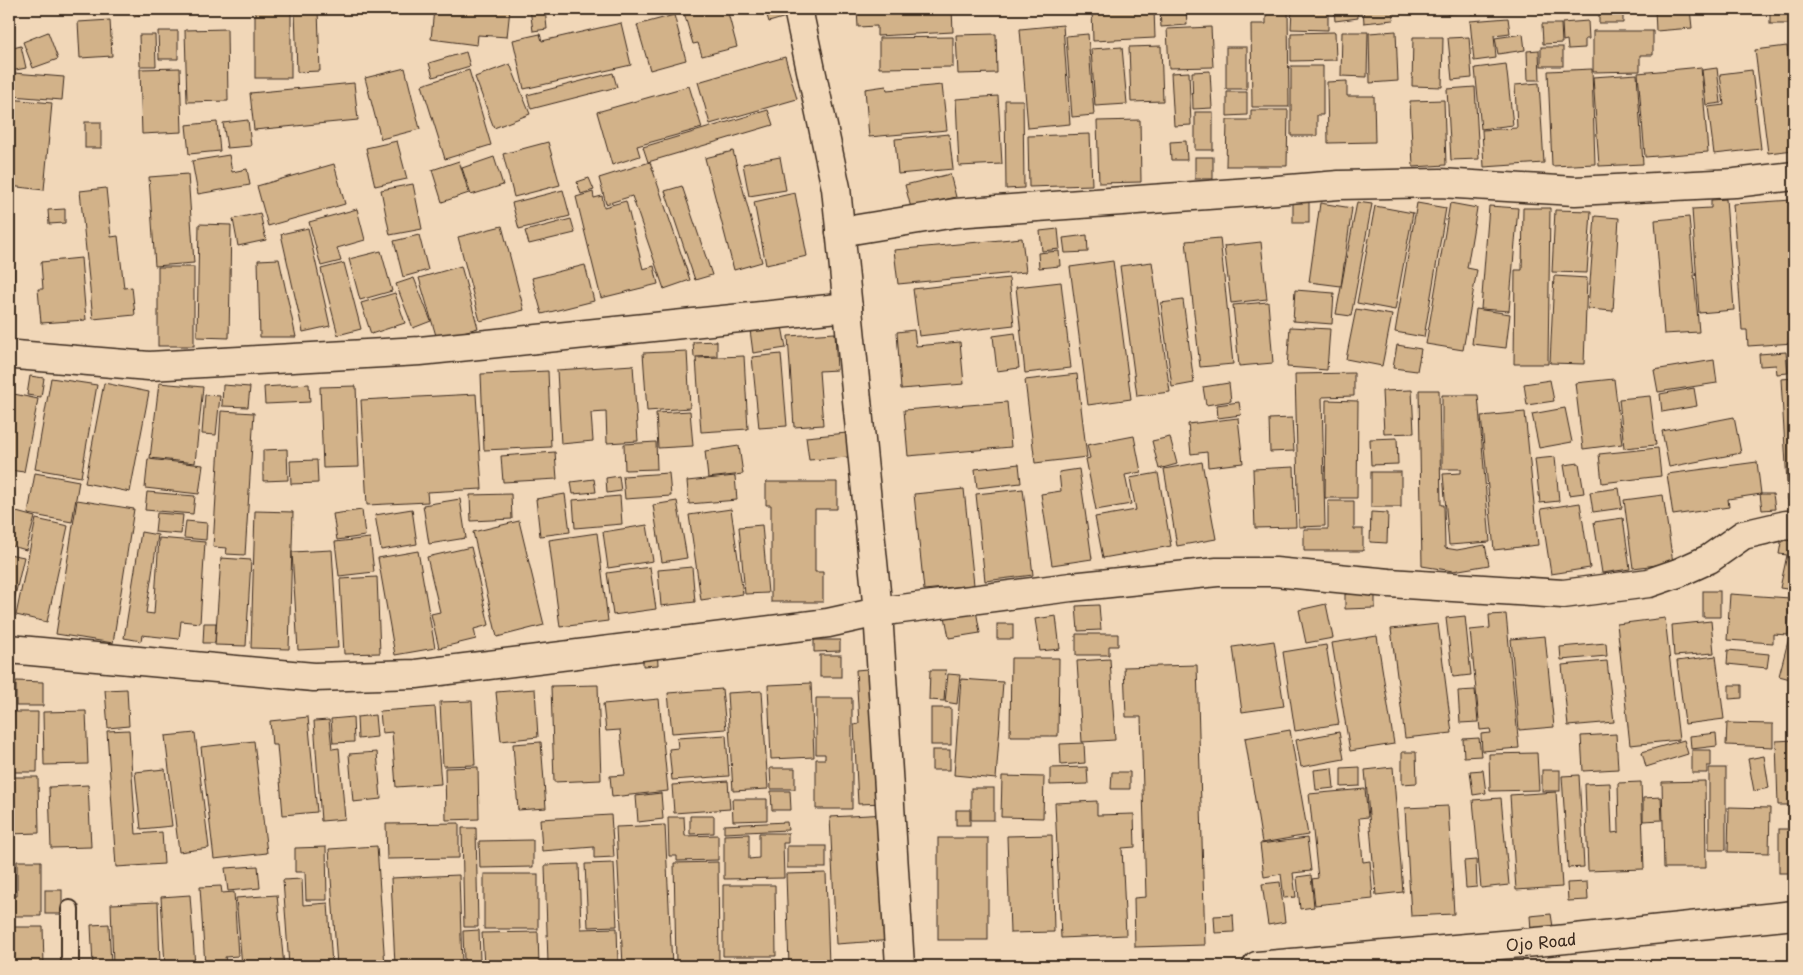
<svg xmlns="http://www.w3.org/2000/svg" width="1803" height="975" viewBox="0 0 1803 975" font-family="'Playpen Sans',sans-serif">
  <style>
    .building { fill: #d2b289; stroke: #3b2a1e }
    .lines { fill: none; stroke-linecap: round; stroke-linejoin: round }
    .service-casing { stroke: #3b2a1e; stroke-width: 20 }
    .minor-casing { stroke: #3b2a1e; stroke-width: 31 }
    .tertiary-casing { stroke: #3b2a1e; stroke-width: 31 }
    .service { stroke: #f1d7b8; stroke-width: 16 }
    .minor { stroke: #f1d7b8; stroke-width: 28 }
    .tertiary { stroke: #f1d7b8; stroke-width: 28 }
    .labels { text-anchor: middle; dominant-baseline: central; stroke-width: 4.5; stroke-linejoin: round; paint-order: stroke }
    .street-label { font-size: 16px; fill: #3b2a1e; stroke: #f1d7b8 }
  </style>
  <rect width="100%" height="100%" fill="#f1d7b8"/>
  <filter id="ink" filterUnits="userSpaceOnUse"><feTurbulence type="fractalNoise" baseFrequency=".02" numOctaves="2"/><feDisplacementMap in="SourceGraphic" scale="10" xChannelSelector="R" yChannelSelector="G"/><feConvolveMatrix kernelMatrix="1 2 1 2 8 2 1 2 1" color-interpolation-filters="sRGB"/></filter>
  <g filter="url(#ink)">
    <!-- building -->
    <g class="building">
      <path d="M132 9H166L134 17Z"/>
      <rect x="255" y="9" width="36" height="69"/>
      <path d="M295 9H318L320 71 297 72Z"/>
      <path d="M434 9H510L507 37 478 35 477 45 431 39Z"/>
      <path d="M530 9H545L547 29 533 31Z"/>
      <path d="M701 9H727L737 47 702 56 698 43 693 44 684 13Z"/>
      <path d="M765 9H784L786 17 769 22Z"/>
      <path d="M857 9H952L953 32 877 36V26L858 27Z"/>
      <path d="M1092 9H1154L1155 38 1093 41Z"/>
      <path d="M1160 9H1186L1187 25 1161 27Z"/>
      <rect x="1240" y="9" width="22" height="4"/>
      <path d="M1266 9H1288L1289 107H1252L1251 24H1266Z"/>
      <path d="M1292 9H1328V30L1291 29Z"/>
      <path d="M1334 9H1357L1358 18 1335 21Z"/>
      <path d="M1363 9H1392L1393 20 1364 23Z"/>
      <path d="M1446 9H1465L1466 12 1447 14Z"/>
      <path d="M1471 9H1508L1471 14Z"/>
      <path d="M1599 9 1623 10V23H1599Z"/>
      <path d="M1655 9H1690L1692 28 1656 31Z"/>
      <rect x="1770" y="9" width="24" height="15"/>
      <path d="M674 15 686 60 650 70 637 25Z"/>
      <path d="M1508 18 1510 33 1494 35 1496 58 1474 61 1470 21Z"/>
      <path d="M110 20 112 56 80 58 78 22Z"/>
      <path d="M1588 21 1589 39H1585V48L1568 49 1567 40 1563 41 1562 23Z"/>
      <path d="M621 23 631 65 524 89 513 40 540 34 542 41Z"/>
      <path d="M1542 24H1561L1562 43 1543 44Z"/>
      <path d="M1063 25 1070 124 1028 128 1020 29Z"/>
      <path d="M1211 27 1213 67 1169 68 1167 29Z"/>
      <path d="M227 29 228 101 187 102 185 30Z"/>
      <path d="M158 31H178V59H159Z"/>
      <path d="M1396 31 1398 81 1370 83 1369 33Z"/>
      <path d="M1593 31H1653V55H1640V71L1593 72Z"/>
      <path d="M48 32 58 59 33 68 23 42Z"/>
      <path d="M1335 32 1336 60 1291 61V33Z"/>
      <path d="M1342 32H1368L1367 77 1341 76Z"/>
      <path d="M996 34 997 73 958 74 956 35Z"/>
      <path d="M1088 34 1094 115 1072 117 1066 36Z"/>
      <path d="M1523 34 1525 50 1498 54 1495 38Z"/>
      <path d="M139 35H155L156 66H140Z"/>
      <path d="M953 37V67L879 68V38Z"/>
      <path d="M1413 37H1443L1442 87 1412 86Z"/>
      <path d="M1469 37 1472 78 1452 80 1448 38Z"/>
      <path d="M21 46 26 68 11 71 9 63V49Z"/>
      <path d="M1161 46 1163 101 1131 102 1129 47Z"/>
      <path d="M1787 46 1794 103V150L1768 153 1755 50Z"/>
      <path d="M1122 47 1127 104 1095 106 1091 49Z"/>
      <rect x="1226" y="47" width="21" height="42"/>
      <rect x="1541" y="47" width="22" height="19"/>
      <path d="M1539 50 1540 80H1528L1527 51Z"/>
      <path d="M466 52 470 66 433 77 429 63Z"/>
      <path d="M785 57 797 99 710 124 698 82Z"/>
      <path d="M510 64 530 114 494 128 475 77Z"/>
      <path d="M1506 64 1513 125 1481 129 1475 68Z"/>
      <path d="M1291 66H1323V115H1317V136H1291Z"/>
      <path d="M1701 67 1708 152 1645 157 1638 73Z"/>
      <path d="M180 68 182 132 142 134 140 69Z"/>
      <path d="M405 68 420 129 381 139 365 78Z"/>
      <path d="M1717 68 1721 103 1706 105 1702 70Z"/>
      <path d="M1592 69 1595 164 1552 166 1548 71Z"/>
      <path d="M469 70 491 145 445 159 422 85Z"/>
      <path d="M1752 70 1761 149 1714 154 1708 107 1724 105 1720 74Z"/>
      <path d="M1210 71 1212 108 1193 109 1192 72Z"/>
      <path d="M1189 72 1191 125 1174 126 1171 73Z"/>
      <path d="M14 73 64 77 62 100 12 96Z"/>
      <path d="M613 73 617 87 531 109 527 95Z"/>
      <path d="M1637 74 1643 164 1599 166 1593 77Z"/>
      <path d="M1347 81V96H1374L1375 142 1328 143 1327 82Z"/>
      <path d="M354 83 358 120 254 130 250 93Z"/>
      <path d="M1539 83 1544 163 1484 167 1482 130 1517 128 1515 85Z"/>
      <path d="M942 85 947 130 869 137 865 89 886 86 887 90Z"/>
      <path d="M689 86 702 128 637 146 640 156 612 165 597 112Z"/>
      <path d="M1475 87 1479 159 1451 160 1447 89Z"/>
      <path d="M1227 92H1247V115L1227 116Z"/>
      <path d="M998 96 1002 164 959 166 956 99Z"/>
      <path d="M9 99 52 103 44 190 9 186Z"/>
      <path d="M1005 100H1023L1024 188 1006 189Z"/>
      <path d="M1444 100 1446 165 1413 167 1410 101Z"/>
      <path d="M768 110 773 125 648 162 643 147Z"/>
      <path d="M1251 110H1288L1287 166H1226L1227 120H1251Z"/>
      <rect x="1195" y="112" width="18" height="38"/>
      <path d="M248 120 251 146 227 148 223 123Z"/>
      <path d="M1140 120 1141 182 1099 183 1097 121Z"/>
      <rect x="85" y="122" width="16" height="26"/>
      <path d="M217 122 220 151 189 154 186 125Z"/>
      <path d="M949 134 953 169 898 174 895 139Z"/>
      <path d="M1090 134 1092 185 1029 187 1028 136Z"/>
      <path d="M397 141 407 179 375 186 366 148Z"/>
      <path d="M1186 141 1187 160H1171L1170 142Z"/>
      <path d="M548 142 560 185 514 197 503 154Z"/>
      <path d="M733 151 762 262 734 270 705 158Z"/>
      <path d="M229 155 232 172 247 169 250 185 198 194 192 161Z"/>
      <path d="M494 157 503 185 471 195 462 168Z"/>
      <path d="M780 157 786 190 749 196 743 164Z"/>
      <rect x="1195" y="157" width="18" height="22"/>
      <path d="M459 161 469 193 442 202 432 170Z"/>
      <path d="M650 162 690 280 664 289 632 196 606 204 599 178Z"/>
      <path d="M334 164 345 204 268 226 257 186Z"/>
      <path d="M188 174 194 263 155 266 149 177Z"/>
      <path d="M950 174 956 197 911 208 905 185Z"/>
      <path d="M589 178 594 190 581 194 577 182Z"/>
      <path d="M413 184 422 229 390 235 381 190Z"/>
      <path d="M682 186 712 275 695 280 665 191Z"/>
      <path d="M106 188 111 237 118 236 124 288 132 287 135 315 93 319 80 191Z"/>
      <path d="M563 190 570 216 519 229 512 203Z"/>
      <path d="M593 192 594 198 602 196 604 207 626 201 643 269 654 266 658 284 601 298 576 197Z"/>
      <path d="M795 193 807 256 766 265 754 202Z"/>
      <rect x="1293" y="199" width="16" height="24"/>
      <path d="M1726 199 1734 310 1699 313 1692 209 1711 208V200Z"/>
      <path d="M1792 200 1794 230V343L1748 346 1747 330H1742L1733 204Z"/>
      <path d="M1357 202 1372 204 1351 316 1336 314Z"/>
      <path d="M1320 203 1352 208 1341 286 1309 282Z"/>
      <path d="M1417 203 1446 208 1424 337 1395 332Z"/>
      <path d="M1450 203 1477 208 1467 268 1477 270 1463 350 1426 344Z"/>
      <path d="M1375 206 1413 213 1395 310 1357 303Z"/>
      <path d="M1489 206 1518 208 1509 311 1481 309Z"/>
      <path d="M1523 208H1550L1548 364H1514L1515 270H1522Z"/>
      <path d="M65 209V223L49 224 48 210Z"/>
      <path d="M357 209 365 240 337 248 341 261 321 266 309 222Z"/>
      <path d="M1555 210 1591 211 1587 273 1552 272Z"/>
      <path d="M260 213 266 240 238 246 233 219Z"/>
      <path d="M1595 216 1619 218 1613 311 1588 309Z"/>
      <path d="M1689 217 1699 332 1664 334 1655 220Z"/>
      <path d="M571 219 575 233 529 244 525 231Z"/>
      <path d="M199 224 231 225 229 338 197 337Z"/>
      <path d="M502 226 524 310 480 321 458 237Z"/>
      <path d="M308 228 330 326 303 332 281 234Z"/>
      <path d="M1058 229 1060 249 1042 251 1040 231Z"/>
      <rect x="9" y="231" width="5" height="53"/>
      <path d="M419 235 428 270 403 277 394 241Z"/>
      <path d="M1087 235 1088 252 1065 253 1063 238Z"/>
      <path d="M1022 238 1026 272 898 284 894 250Z"/>
      <path d="M1220 238 1233 364 1200 367 1186 241Z"/>
      <path d="M1261 242 1267 299 1231 303 1224 246Z"/>
      <path d="M381 251 392 291 360 300 349 259Z"/>
      <path d="M1059 251 1060 266 1039 268 1038 253Z"/>
      <path d="M81 258 86 320 41 323 38 289H43L41 262Z"/>
      <path d="M279 259 296 337H260L258 260Z"/>
      <path d="M1113 261 1131 399 1088 405 1070 267Z"/>
      <path d="M1152 262 1170 392 1137 396 1120 266Z"/>
      <path d="M344 263 361 329 338 335 321 269Z"/>
      <path d="M585 265 594 301 542 314 532 278Z"/>
      <path d="M461 266 478 328 437 339 419 278Z"/>
      <rect x="158" y="267" width="36" height="79"/>
      <path d="M1554 276 1587 278 1584 364 1550 363Z"/>
      <path d="M414 278 431 321 413 328 396 284Z"/>
      <path d="M1009 278 1014 325 919 336 913 289Z"/>
      <path d="M1061 282 1071 368 1025 373 1016 287Z"/>
      <path d="M1295 290 1334 293 1332 324 1293 321Z"/>
      <path d="M395 293 405 323 371 334 361 303Z"/>
      <path d="M1183 300 1194 383 1172 387 1161 303Z"/>
      <path d="M1268 302 1273 363 1239 366 1233 305Z"/>
      <path d="M1356 309 1392 315 1382 366 1346 359Z"/>
      <path d="M1476 309 1510 314 1506 348 1472 344Z"/>
      <path d="M782 326 786 348 753 353 750 330Z"/>
      <path d="M1290 327 1330 329 1327 370 1287 367Z"/>
      <path d="M914 330 916 346 960 342 964 384 901 389 897 332Z"/>
      <path d="M835 333 837 370 819 371 823 425 794 427 788 336Z"/>
      <path d="M1015 333 1019 368 997 371 993 336Z"/>
      <path d="M717 341V356L694 357 693 342Z"/>
      <path d="M1397 345 1421 349 1417 371 1393 368Z"/>
      <path d="M687 351 690 408 647 411 643 353Z"/>
      <path d="M1786 352 1788 373 1777 374 1776 365 1760 366 1759 354Z"/>
      <path d="M781 354 787 426 759 428 752 357Z"/>
      <path d="M744 356 748 429 701 432 696 358Z"/>
      <path d="M1714 360 1717 383 1658 392 1654 370Z"/>
      <path d="M633 365 638 441 607 443 606 412 591 413 593 441 561 444 557 370Z"/>
      <path d="M548 371 551 447 484 450 481 374Z"/>
      <path d="M1354 373V396L1322 397 1325 526 1299 527 1295 374Z"/>
      <path d="M1077 374 1087 457 1035 463 1025 380Z"/>
      <path d="M30 376 44 378 41 397 27 395Z"/>
      <path d="M51 378 97 385 81 477 35 469Z"/>
      <path d="M1794 378V500H1788L1781 379Z"/>
      <path d="M1614 379 1622 444 1583 449 1575 383Z"/>
      <path d="M1550 380 1554 401 1527 405 1524 384Z"/>
      <path d="M104 383 149 392 130 492 85 483Z"/>
      <path d="M159 383 203 387 195 463 150 458Z"/>
      <path d="M1229 383 1231 401 1206 405 1203 387Z"/>
      <path d="M309 384 310 402 265 404 264 387Z"/>
      <path d="M223 385 250 387 248 407 222 406Z"/>
      <path d="M356 386 359 467 323 468 320 387Z"/>
      <path d="M1694 388 1697 406 1662 412 1660 394Z"/>
      <path d="M1412 390 1414 433 1384 434 1382 391Z"/>
      <path d="M1419 390H1439L1441 505H1444L1445 548 1457 550 1485 545 1489 565 1453 571 1422 566Z"/>
      <path d="M9 393 38 399 24 472 9 470Z"/>
      <path d="M476 394 482 489 427 492 428 502 367 505 361 400Z"/>
      <path d="M205 395 220 396 216 435 202 434Z"/>
      <path d="M1442 395H1478L1490 542 1449 545 1443 474 1461 473V469H1442Z"/>
      <path d="M1650 396 1656 445 1624 448 1619 399Z"/>
      <path d="M1326 400 1358 401 1357 498H1325Z"/>
      <path d="M1007 402 1011 447 908 456 904 410Z"/>
      <path d="M1239 402 1241 415 1218 418 1217 405Z"/>
      <path d="M1565 408 1572 442 1539 448 1532 414Z"/>
      <path d="M221 411 254 413 245 555 226 554 227 548 213 547Z"/>
      <path d="M690 411 693 446 658 448 656 413Z"/>
      <path d="M1525 412 1538 545 1494 550 1481 416Z"/>
      <path d="M1734 417 1741 453 1669 467 1662 431Z"/>
      <path d="M1238 418 1243 463 1208 467 1207 452 1191 454 1188 424Z"/>
      <path d="M1292 418 1294 451 1270 452 1269 419Z"/>
      <path d="M847 433 848 457 809 460 806 437Z"/>
      <path d="M1134 436 1141 472 1125 475 1131 504 1096 510 1086 459 1090 458 1087 445Z"/>
      <path d="M1170 437 1177 464 1159 469 1152 441Z"/>
      <path d="M1397 438 1398 464 1371 465 1370 439Z"/>
      <path d="M656 442 657 469 625 470 624 444Z"/>
      <path d="M739 446 743 474 708 478 705 451Z"/>
      <path d="M1658 448 1661 476 1602 483 1599 454Z"/>
      <path d="M287 449 288 480 263 481V450Z"/>
      <path d="M555 452 557 479 503 482 501 456Z"/>
      <path d="M1555 457 1559 501 1540 503 1535 459Z"/>
      <path d="M148 459 203 465 199 494 145 488Z"/>
      <path d="M317 460 318 483 291 484 290 461Z"/>
      <path d="M1202 462 1216 539 1177 546 1164 469Z"/>
      <path d="M1757 462 1761 494 1728 499 1729 507 1673 515 1667 474Z"/>
      <path d="M1579 463 1584 493 1569 495 1564 465Z"/>
      <path d="M1019 464 1021 483 977 488 975 469Z"/>
      <path d="M1294 467 1296 527 1255 528 1253 469Z"/>
      <path d="M1079 469 1092 559 1052 565 1041 494 1061 491 1059 472Z"/>
      <rect x="1371" y="472" width="30" height="35"/>
      <path d="M35 473 79 481 72 522 28 514Z"/>
      <path d="M669 473 671 496 625 499 623 476Z"/>
      <path d="M1158 473 1171 546 1103 558 1095 517 1136 510 1130 478Z"/>
      <path d="M619 476 621 491 607 493 606 478Z"/>
      <path d="M735 476 737 500 689 504 687 481Z"/>
      <path d="M594 479 596 492 573 494 571 482Z"/>
      <path d="M766 482H837V509H815V572H823V602H771V505H766Z"/>
      <path d="M1619 488 1622 508 1593 512 1590 492Z"/>
      <path d="M964 489 974 585 924 590 914 494Z"/>
      <path d="M1023 489 1033 575 985 581 976 494Z"/>
      <path d="M147 492 195 496 193 514 145 510Z"/>
      <path d="M511 494 512 519 471 521 470 495Z"/>
      <path d="M565 494 570 532 540 536 536 499Z"/>
      <path d="M1760 494H1773L1775 509 1762 510Z"/>
      <path d="M1663 495 1673 563 1633 568 1624 500Z"/>
      <path d="M620 496 622 524 575 528 573 500Z"/>
      <path d="M460 499 466 538 429 544 423 505Z"/>
      <path d="M77 500 134 509 113 643 56 634Z"/>
      <path d="M677 501 687 558 662 562 653 505Z"/>
      <path d="M1328 501H1354V529H1363V551H1304V529H1328Z"/>
      <path d="M1580 503 1590 568 1551 574 1541 509Z"/>
      <path d="M412 509 417 544 381 550 375 515Z"/>
      <path d="M731 509 743 594 701 600 689 515Z"/>
      <path d="M9 510 35 517 26 550 9 545Z"/>
      <path d="M362 510 365 536 337 540 333 514Z"/>
      <path d="M255 511 293 512 289 649 251 648Z"/>
      <path d="M1371 512 1388 513 1387 543 1370 542Z"/>
      <path d="M157 513 183 515 181 534 155 532Z"/>
      <path d="M1623 518 1630 569 1602 573 1594 522Z"/>
      <path d="M36 519 68 526 47 622 16 615Z"/>
      <path d="M186 521 207 523 206 540 184 538Z"/>
      <path d="M519 521 544 625 497 637 473 532Z"/>
      <path d="M647 525 653 561 608 568 603 532Z"/>
      <path d="M762 525 768 593 745 594 739 527Z"/>
      <path d="M141 532 158 535 146 613 154 614 159 538 205 542 200 623 181 621 179 639 142 635 141 641 124 638Z"/>
      <path d="M597 533 608 621 560 627 549 540Z"/>
      <path d="M1782 537 1794 539V590L1780 588 1787 555 1779 554Z"/>
      <path d="M370 538 374 572 339 576 335 542Z"/>
      <path d="M471 547 489 625 474 629 476 639 439 648 431 614 440 612 427 557Z"/>
      <path d="M332 550 338 648 298 650 292 552Z"/>
      <path d="M418 551 435 648 395 655 378 558Z"/>
      <path d="M9 554 24 557 9 622Z"/>
      <path d="M221 558 251 560 246 646 215 645Z"/>
      <path d="M650 567 656 609 613 615 607 573Z"/>
      <path d="M692 567 695 602 661 606 658 570Z"/>
      <path d="M377 577 380 653 344 654 340 579Z"/>
      <rect x="1703" y="591" width="17" height="26"/>
      <path d="M1375 593V608L1345 609V594Z"/>
      <path d="M1730 594 1790 598 1788 635 1773 634V643L1727 640Z"/>
      <path d="M1326 604 1333 638 1306 643 1299 610Z"/>
      <path d="M1099 605 1101 630 1078 631 1076 606Z"/>
      <path d="M976 610 980 633 949 638 945 616Z"/>
      <path d="M1506 614 1519 748 1482 751 1481 734 1491 733 1490 729 1480 730 1470 630 1490 628 1489 615Z"/>
      <path d="M1056 616 1060 649 1040 651 1035 619Z"/>
      <path d="M1465 616 1471 675 1453 677 1446 618Z"/>
      <path d="M1665 618 1679 740 1630 745 1617 624Z"/>
      <path d="M1794 618V680L1779 676Z"/>
      <path d="M1711 621 1714 653 1674 656 1672 625Z"/>
      <path d="M204 623H216L215 643H203Z"/>
      <rect x="997" y="624" width="16" height="15"/>
      <path d="M1438 624 1452 733 1405 738 1391 629Z"/>
      <path d="M1076 634H1118V646H1109V655H1076Z"/>
      <path d="M1377 636 1394 744 1350 751 1332 643Z"/>
      <path d="M1545 636 1554 727 1519 730 1511 639Z"/>
      <path d="M814 640H840V651L814 652Z"/>
      <path d="M1274 641 1284 706 1242 712 1233 647Z"/>
      <path d="M1606 643 1607 656 1561 660 1560 647Z"/>
      <path d="M1326 645 1339 724 1295 731 1283 652Z"/>
      <path d="M643 647H657L658 665 643 666Z"/>
      <path d="M1728 650 1769 654 1767 668 1727 664Z"/>
      <rect x="820" y="655" width="21" height="22"/>
      <path d="M1716 656 1724 719 1685 724 1677 661Z"/>
      <path d="M1011 658H1059L1058 736H1010Z"/>
      <path d="M1110 659 1115 740 1082 742 1077 661Z"/>
      <path d="M1607 661 1614 722 1568 726 1562 665Z"/>
      <path d="M1197 665 1205 945 1135 947 1134 898 1146 897 1141 717H1126L1124 667Z"/>
      <path d="M879 668 886 803 858 804 854 725 859 724 856 670Z"/>
      <path d="M930 670H946L944 701 929 700Z"/>
      <path d="M948 674 960 675 957 704 945 702Z"/>
      <path d="M961 679 1003 682 996 779 954 775Z"/>
      <path d="M16 681 43 682V706H16Z"/>
      <path d="M811 683 814 757 771 759 768 685Z"/>
      <path d="M598 685 601 780 554 782 551 686Z"/>
      <path d="M1729 685H1742V698L1729 699Z"/>
      <path d="M127 689 129 726 108 728 105 690Z"/>
      <path d="M535 689 538 737 501 741 496 692Z"/>
      <path d="M722 689 726 729 672 733 668 693Z"/>
      <path d="M1475 690 1478 722 1460 723 1458 691Z"/>
      <path d="M762 691 768 789 733 791 727 693Z"/>
      <path d="M816 698H852V809H816V759H825V754H816Z"/>
      <path d="M659 699 668 791 612 797 610 776 625 775 620 730 606 731 603 704Z"/>
      <path d="M472 701 475 765 443 766 440 702Z"/>
      <path d="M435 707 441 784 396 787 392 732 382 733 380 711Z"/>
      <rect x="931" y="708" width="20" height="37"/>
      <path d="M86 711 88 764 44 765 43 712Z"/>
      <path d="M10 712H38L37 772H10Z"/>
      <path d="M375 715 377 737 358 739 357 717Z"/>
      <path d="M308 717 317 812 283 815 277 745H272L270 721Z"/>
      <path d="M353 717 354 742 333 743 331 719Z"/>
      <path d="M329 720 332 749 339 748 345 819 321 821 314 721Z"/>
      <path d="M1727 723 1773 724V747L1726 745Z"/>
      <path d="M129 730 136 834 162 832 164 864 116 867 107 731Z"/>
      <path d="M1290 730 1308 835 1262 843 1245 738Z"/>
      <path d="M1339 732 1344 759 1301 767 1296 740Z"/>
      <path d="M195 733 209 848 179 852 165 736Z"/>
      <path d="M1716 733 1717 746 1691 749 1690 736Z"/>
      <path d="M1616 734 1618 769 1583 771 1581 736Z"/>
      <path d="M726 735 729 776 672 780 669 749 678 748 677 738Z"/>
      <path d="M1479 738 1481 756 1464 757 1463 739Z"/>
      <path d="M1684 740 1688 754 1646 767 1642 752Z"/>
      <path d="M1794 740V805H1778L1776 741Z"/>
      <path d="M254 741 267 853 214 859 201 747Z"/>
      <path d="M541 742 546 808 518 810 513 744Z"/>
      <path d="M1084 743 1085 763 1061 765 1060 744Z"/>
      <rect x="932" y="750" width="18" height="20"/>
      <path d="M1692 750H1711V766H1707V773H1692Z"/>
      <path d="M377 752 381 799 353 802 349 754Z"/>
      <path d="M1402 752H1416L1417 783 1402 784Z"/>
      <path d="M1537 753 1539 790 1490 791 1489 754Z"/>
      <path d="M1764 756 1769 788 1754 791 1748 759Z"/>
      <path d="M478 767 479 819 446 820 445 768Z"/>
      <path d="M1087 767 1088 784 1050 785V768Z"/>
      <path d="M1360 767V786L1341 787V768Z"/>
      <path d="M1393 767 1403 892 1376 895 1365 770Z"/>
      <path d="M770 768H795V789H771Z"/>
      <path d="M1332 768 1334 788 1316 790 1314 770Z"/>
      <rect x="1709" y="768" width="17" height="82"/>
      <path d="M165 769 172 826 141 829 135 772Z"/>
      <path d="M1483 770 1486 793 1473 795 1470 771Z"/>
      <rect x="1542" y="770" width="18" height="21"/>
      <path d="M1112 772H1130V789H1111Z"/>
      <path d="M1579 775 1584 867 1568 868 1562 776Z"/>
      <path d="M1002 776 1044 777 1043 818 1001 817Z"/>
      <path d="M11 777H38L39 833 9 834V810H12Z"/>
      <path d="M728 781 730 809 674 813 672 785Z"/>
      <path d="M1705 781 1706 868H1664L1662 782Z"/>
      <path d="M1641 782 1644 869 1588 871 1585 784 1610 783 1612 833 1619 832 1618 783Z"/>
      <path d="M88 785 91 847 51 848 49 787Z"/>
      <rect x="971" y="788" width="23" height="32"/>
      <path d="M1365 789 1368 817 1359 818 1363 862 1370 861 1373 899 1315 905 1312 879 1318 878 1309 794Z"/>
      <path d="M771 791H790L791 810H772Z"/>
      <path d="M1556 792 1562 887 1516 890 1510 795Z"/>
      <path d="M661 793 663 819 638 822 636 796Z"/>
      <path d="M1661 797 1662 820 1643 821V798Z"/>
      <path d="M1501 798 1509 885 1481 888 1473 800Z"/>
      <path d="M732 799H767V820L733 821Z"/>
      <path d="M1097 801V815L1134 814 1135 847 1122 848 1126 935 1061 938 1055 803Z"/>
      <path d="M1448 806 1454 914 1411 916 1405 808Z"/>
      <path d="M1729 807 1770 808 1769 853 1728 852Z"/>
      <rect x="956" y="810" width="14" height="15"/>
      <path d="M888 814 895 940 836 944 830 817Z"/>
      <path d="M611 815 614 857 594 858V847L542 851 540 819Z"/>
      <path d="M690 816H714V833L690 834Z"/>
      <path d="M668 817H684L685 836 718 835V860L677 861V856H669Z"/>
      <path d="M787 822 788 830 724 833V825Z"/>
      <path d="M459 823V858L387 859 386 824Z"/>
      <path d="M665 825 672 966H623L616 827Z"/>
      <path d="M462 828H476L478 927H464Z"/>
      <rect x="1779" y="829" width="15" height="44"/>
      <path d="M759 833H788V843H783L784 878 724 879V835L749 834V859L759 858Z"/>
      <path d="M1052 835 1054 932 1010 933 1007 836Z"/>
      <rect x="938" y="838" width="50" height="102"/>
      <path d="M1307 838 1311 871 1293 873 1296 897 1284 898 1281 874 1264 877 1260 844Z"/>
      <path d="M533 840V867L480 868 479 841Z"/>
      <path d="M377 846 385 966H337L329 849Z"/>
      <rect x="787" y="846" width="39" height="22"/>
      <path d="M326 847 327 900H306L305 872H295V848Z"/>
      <path d="M1476 860 1477 887 1466 888 1464 861Z"/>
      <path d="M9 861H15V896H17V861H41V916H9Z"/>
      <path d="M718 862 719 962 676 963 674 863Z"/>
      <path d="M614 863 617 926 588 927 585 864Z"/>
      <path d="M579 864 581 929 617 928 618 962 548 964 545 865Z"/>
      <path d="M258 866 260 888 228 891 225 868Z"/>
      <path d="M826 873 829 966H789L786 874Z"/>
      <rect x="484" y="874" width="54" height="55"/>
      <path d="M459 875 462 966H395L391 878Z"/>
      <path d="M1311 875 1314 907 1300 909 1297 877Z"/>
      <path d="M302 879 303 905 328 903 332 966H289L283 880Z"/>
      <path d="M1280 882 1285 922 1268 925 1262 884Z"/>
      <path d="M1587 882 1588 900 1568 901 1567 883Z"/>
      <path d="M723 885H775L776 956H723Z"/>
      <path d="M221 886 222 893 234 892 238 956 225 957 226 962 240 961V966H205L200 887Z"/>
      <rect x="45" y="890" width="17" height="24"/>
      <path d="M190 895 195 966H165L161 897Z"/>
      <path d="M277 895 284 966H242L236 898Z"/>
      <path d="M158 902 160 966H113L111 904Z"/>
      <path d="M1551 914 1553 927 1531 930 1530 916Z"/>
      <path d="M1233 915 1234 932 1215 933 1214 916Z"/>
      <path d="M109 924 111 966H93L91 925Z"/>
      <path d="M9 927H43L44 966H9Z"/>
      <path d="M479 930 480 961H464L463 931Z"/>
      <path d="M538 932 539 966H484L482 933Z"/>
    </g>
    <g class="lines">
      <!-- service casing -->
      <g class="service-casing">
        <path id="service" d="M70 909V966"/>
      </g>
      <!-- minor casing -->
      <g class="minor-casing">
        <g id="minor">
          <path d="M798 9 836 188 878 612 900 966"/>
          <path d="M840 232 955 213 1264 191 1339 185 1440 183 1575 191 1735 183 1794 176"/>
          <path d="M16 355 149 366 420 351 848 307"/>
          <path d="M9 649 314 677 416 674 828 623 878 612 1071 587 1217 572H1275L1389 583 1563 594 1649 583 1678 573 1709 559 1743 535 1786 525 1794 526"/>
        </g>
      </g>
      <!-- tertiary casing -->
      <g class="tertiary-casing">
        <g id="tertiary">
          <path id="s1" d="M1257 966 1547 941 1794 915"/>
        </g>
      </g>
      <!-- service -->
      <use href="#service" class="service"/>
      <!-- minor -->
      <use href="#minor" class="minor"/>
      <!-- tertiary -->
      <use href="#tertiary" class="tertiary"/>
    </g>
  </g>
  <g class="labels">
    <!-- street labels -->
    <g class="street-label">
      <text stroke="none"><textPath href="#s1" startOffset="285">Ojo Road</textPath></text>
    </g>
  </g>
  <!-- margin -->
  <rect width="1803" height="975" fill="none" stroke="#f1d7b8" stroke-width="30"/>
  <rect x="15" y="15" width="1773" height="945" fill="none" stroke="#3b2a1e" stroke-width="2" filter="url(#ink)"/>
</svg>
